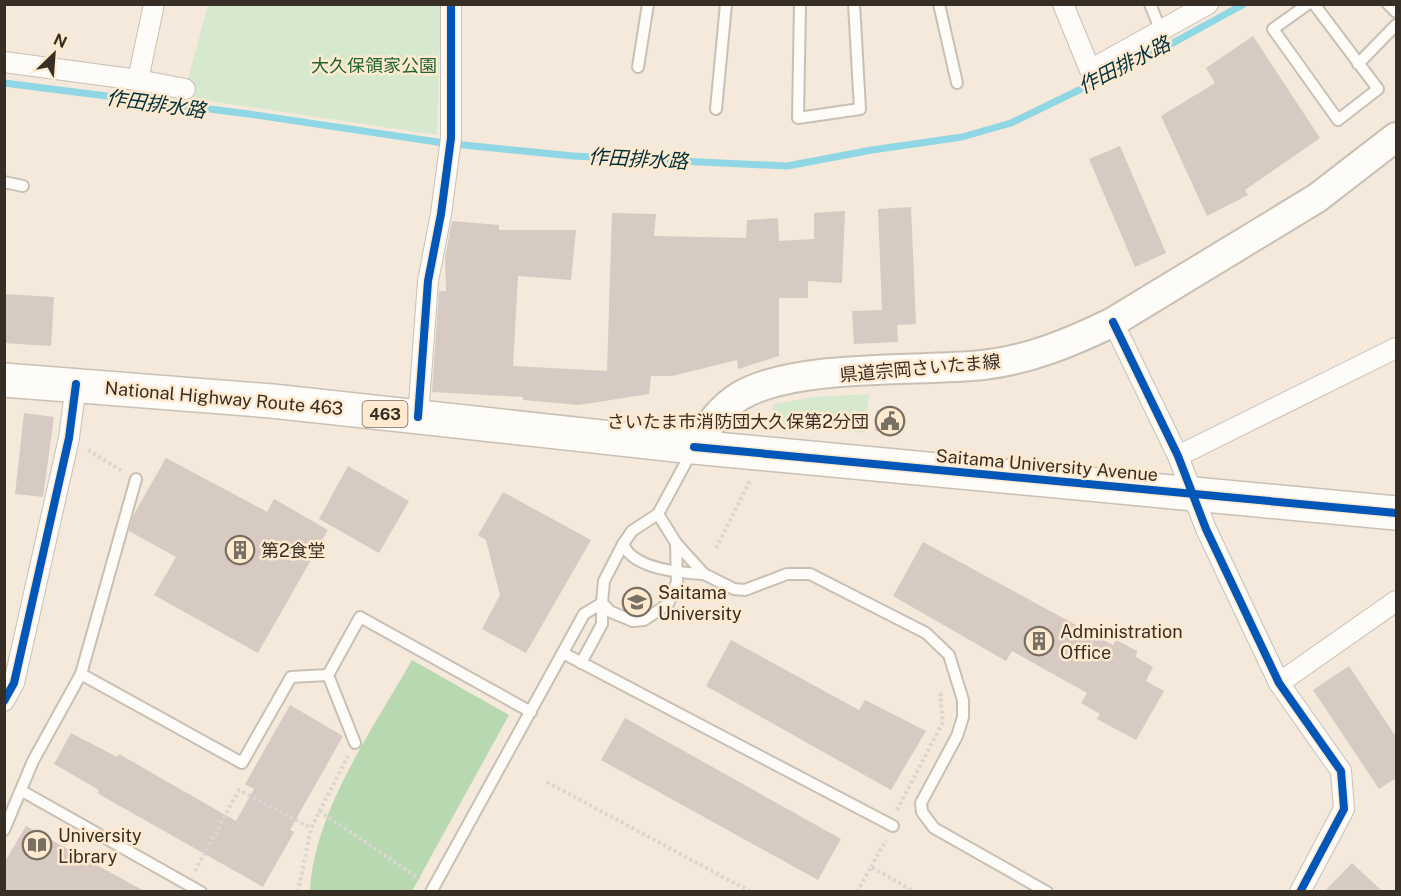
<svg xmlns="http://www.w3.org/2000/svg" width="1401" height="896" viewBox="0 0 1401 896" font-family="'Public Sans','Noto Sans JP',sans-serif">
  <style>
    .green { fill: #d6e9ce }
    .forest { fill: #b8d8b2 }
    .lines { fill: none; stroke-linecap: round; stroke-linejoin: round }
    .stream { stroke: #8fd7e5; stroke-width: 7 }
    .building { fill: #d6cac2 }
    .service-casing { stroke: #c9c0b4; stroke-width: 14 }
    .minor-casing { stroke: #c9c0b4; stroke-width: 22 }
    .secondary-casing { stroke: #c9c0b4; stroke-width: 32 }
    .trunk-casing { stroke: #c9c0b4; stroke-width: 36 }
    .path { stroke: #dad7d2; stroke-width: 4; stroke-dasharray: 3 3; stroke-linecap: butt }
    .service { stroke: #fdfcf9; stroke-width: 10 }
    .minor { stroke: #fdfcf9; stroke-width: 20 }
    .secondary { stroke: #fdfcf9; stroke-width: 28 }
    .trunk { stroke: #fdfcf9; stroke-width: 33 }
    .cycleway-casing { stroke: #ffead0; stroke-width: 11 }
    .cycleway { stroke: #0057b8; stroke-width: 8 }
    .labels { text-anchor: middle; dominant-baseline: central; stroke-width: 5; stroke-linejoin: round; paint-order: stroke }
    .shield { fill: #ffead0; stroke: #736758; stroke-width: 1.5 }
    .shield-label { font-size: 16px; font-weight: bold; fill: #372f25 }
    .park-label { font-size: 18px; fill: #1f6531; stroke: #ffead0 }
    .street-label { font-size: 18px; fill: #372f25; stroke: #ffead0 }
    .poi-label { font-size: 18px; fill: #372f25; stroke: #ffead0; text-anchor: start }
    .water-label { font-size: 20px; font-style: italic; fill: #00323d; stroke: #ffead0 }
  </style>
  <rect width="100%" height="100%" fill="#f4e9da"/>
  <!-- green -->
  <g class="green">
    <path d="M208 5H441L437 135 183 97Z"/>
    <path d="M869 394 866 433 771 424 773 404 814 397Z"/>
  </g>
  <!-- forest -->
  <path class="forest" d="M412 660 509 715 412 891H310C314 811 373 729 412 660Z"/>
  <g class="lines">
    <!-- stream -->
    <path class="stream" d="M4 83 249 114 444 143 573 156 787 166 872 150 962 137 1011 123 1151 55 1244 4"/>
  </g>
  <!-- building -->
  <g class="building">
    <path d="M1253 36 1320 138 1245 190 1248 195 1207 216 1161 116 1215 83 1206 68Z"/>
    <path d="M1120 146 1166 253 1135 267 1089 159Z"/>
    <path d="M911 207 916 324 897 325 898 342 854 344 852 311 882 310 878 209Z"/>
    <path d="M845 211 842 283 808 281V298H779V356L738 369 737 360 672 376H651L649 394 579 405 523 400V397L432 392 439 291H446L445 258 452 221 499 225V230H576L571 280 518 276 513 366 607 371 612 213 656 214 654 236 746 238 747 220 778 218 779 241 814 239V213Z"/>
    <path d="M4 294 54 297 51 346 4 343Z"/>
    <path d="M877 410 902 412 901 433 875 431Z"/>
    <path d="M24 413 54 417 43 497 15 494Z"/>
    <path d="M166 458 267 512 274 499 328 530 258 653 154 595 176 557 129 531 133 516Z"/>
    <path d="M348 466 409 501 379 553 319 519Z"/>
    <path d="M503 492 591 540 526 653 482 629 500 595 486 540 478 535Z"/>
    <path d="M923 542 1113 645 1116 640 1137 651 1136 657 1153 667 1146 681 1164 691 1136 740 1097 719 1100 714 1081 703 1087 693 1012 651 1006 661 893 596Z"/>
    <path d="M731 640 859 710 865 700 926 731 891 790 706 686Z"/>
    <path d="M1349 666 1396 737V778L1379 789 1313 690Z"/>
    <path d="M290 705 343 736 290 830 294 832 263 887 97 793 99 790 54 764 71 733 117 757 119 754 236 821 254 789 245 784Z"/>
    <path d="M625 718 841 839 818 880 601 760Z"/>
    <path d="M26 826 144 891H4V863Z"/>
    <path d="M1352 863 1382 891H1325Z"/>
  </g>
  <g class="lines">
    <!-- service casing -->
    <g class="service-casing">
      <g id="service">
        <path d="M800 4 798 118 860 109 854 4"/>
        <path d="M939 4 957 83"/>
        <path d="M1150 4 1161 31"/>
        <path d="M1308 4 1273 29 1338 120 1378 89 1314 4"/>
        <path d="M1388 4 1396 12"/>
        <path d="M1358 64 1396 25"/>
        <path d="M638 67 648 4"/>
        <path d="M716 109 726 4"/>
        <path d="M4 182 23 186"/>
        <path d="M136 479 81 674 242 763 291 677 328 675 355 743"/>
        <path d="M658 514 676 543 677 582 668 604 644 620 633 621 611 612 602 603 604 581 623 544 632 531 658 514 692 451"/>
        <path d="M676 543 704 574 734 589 745 590 787 574H810L926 633 949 655 963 700V717L957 736 921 803 922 812 934 828 1047 892"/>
        <path d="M623 544C633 569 681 573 704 574"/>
        <path d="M563 653 893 826"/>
        <path d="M581 663 602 624V603"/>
        <path d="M328 675 360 617 531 712"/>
        <path d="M22 791 201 892"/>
        <path d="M4 830 33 761 81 674"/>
        <path d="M431 892 584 614 602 603"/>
      </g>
    </g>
    <!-- minor casing -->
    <g class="minor-casing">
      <g id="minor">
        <path d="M1063 4 1090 70 1208 4"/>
        <path d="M4 62 138 80 154 4"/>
        <path d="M138 80 185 89"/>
        <path d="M1113 322 1178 456 1206 529 1279 683 1341 771 1344 809 1300 892"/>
        <path d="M418 417 428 281 441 214 451 138V4"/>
        <path d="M1178 456 1396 348"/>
        <path d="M1279 683 1396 601"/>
        <path d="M4 701 14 683 69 438 76 384"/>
      </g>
    </g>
    <!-- secondary casing -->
    <g class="secondary-casing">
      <path id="secondary" d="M694 447C707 428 720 408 740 396 796 363 916 372 983 365 1029 360 1072 342 1113 322L1317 198 1396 137"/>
    </g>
    <!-- trunk casing -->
    <g class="trunk-casing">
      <path id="trunk" d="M4 380 272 401 694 447 1396 513"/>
    </g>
    <!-- path -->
    <g class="path">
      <path d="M88 450 122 471"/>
      <path d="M716 548 751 479"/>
      <path d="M547 782 751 892"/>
      <path d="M897 810 943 722 940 695 944 693"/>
      <path d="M319 811 420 879"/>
      <path d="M871 867 886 840"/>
      <path d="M195 871 239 790 311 828"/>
      <path d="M298 892 311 828 348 756"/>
      <path d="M857 892 871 867 915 892"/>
    </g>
    <!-- service -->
    <use href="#service" class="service"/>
    <!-- minor -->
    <use href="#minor" class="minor"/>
    <!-- secondary -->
    <use href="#secondary" class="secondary"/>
    <!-- trunk -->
    <use href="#trunk" class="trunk"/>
    <!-- cycleway casing -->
    <g class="cycleway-casing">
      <g id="cycleway">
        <path d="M1113 322 1178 456 1206 529 1279 683 1341 771 1344 809 1300 892"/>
        <path d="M418 417 428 281 441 214 451 138V4"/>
        <path d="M694 447 1396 513"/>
        <path d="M4 701 14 683 69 438 76 384"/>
      </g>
    </g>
    <!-- cycleway -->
    <use href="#cycleway" class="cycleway"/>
  </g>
  <!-- icons -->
  <defs>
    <g id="civic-ring" transform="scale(1.5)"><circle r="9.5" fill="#ffead0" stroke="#797064" stroke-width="1.5"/><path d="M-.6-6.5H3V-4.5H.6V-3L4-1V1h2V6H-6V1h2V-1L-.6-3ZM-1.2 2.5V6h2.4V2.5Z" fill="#797064"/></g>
    <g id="building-ring" transform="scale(1.5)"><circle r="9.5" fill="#ffead0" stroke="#797064" stroke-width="1.5"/><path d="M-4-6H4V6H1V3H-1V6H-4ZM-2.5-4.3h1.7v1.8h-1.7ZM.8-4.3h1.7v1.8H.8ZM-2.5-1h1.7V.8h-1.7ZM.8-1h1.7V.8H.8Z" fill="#797064"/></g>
    <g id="university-ring" transform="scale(1.5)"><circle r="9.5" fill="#ffead0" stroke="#797064" stroke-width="1.5"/><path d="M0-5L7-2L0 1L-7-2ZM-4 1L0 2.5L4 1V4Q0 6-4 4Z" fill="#797064"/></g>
    <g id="library-ring" transform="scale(1.5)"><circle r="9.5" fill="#ffead0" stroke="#797064" stroke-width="1.5"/><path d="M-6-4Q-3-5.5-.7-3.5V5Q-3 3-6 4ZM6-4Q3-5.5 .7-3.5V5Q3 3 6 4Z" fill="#797064"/></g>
  </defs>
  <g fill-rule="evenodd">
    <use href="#civic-ring" x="890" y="421"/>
    <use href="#building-ring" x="240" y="550"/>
    <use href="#university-ring" x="637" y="602"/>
    <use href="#building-ring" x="1039" y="641"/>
    <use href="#library-ring" x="37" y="845"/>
  </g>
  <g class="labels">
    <!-- shield labels -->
    <rect class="shield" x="362.5" y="401" width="45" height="26" rx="4.5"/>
    <g class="shield-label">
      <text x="385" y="414">463</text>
    </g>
    <!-- park labels -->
    <g class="park-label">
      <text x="374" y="65">大久保領家公園</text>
    </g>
    <!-- street labels -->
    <g class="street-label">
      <text transform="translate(920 368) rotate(-5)">県道宗岡さいたま線</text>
      <text transform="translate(224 398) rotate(5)">National Highway Route 463</text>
      <text transform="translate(1047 465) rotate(5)">Saitama University Avenue</text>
    </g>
    <!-- poi labels -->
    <g class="poi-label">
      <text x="869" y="421" text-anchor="end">さいたま市消防団大久保第2分団</text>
      <text x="261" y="550">第2食堂</text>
      <text x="658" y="592">Saitama<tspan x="658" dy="21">University</tspan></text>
      <text x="1060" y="631">Administration<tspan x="1060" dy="21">Office</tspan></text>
      <text x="58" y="835">University<tspan x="58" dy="21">Library</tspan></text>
    </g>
    <!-- water labels -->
    <g class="water-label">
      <text transform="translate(1124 65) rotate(-27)">作田排水路</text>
      <text transform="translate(156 104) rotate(8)">作田排水路</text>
      <text transform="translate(638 159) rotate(3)">作田排水路</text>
    </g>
  </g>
  <!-- border -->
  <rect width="1401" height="896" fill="none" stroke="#372f25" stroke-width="12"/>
  <!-- north arrow -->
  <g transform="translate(54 54) rotate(25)" stroke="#ffead0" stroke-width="4.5" paint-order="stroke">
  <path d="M0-4.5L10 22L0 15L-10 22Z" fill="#372f25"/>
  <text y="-9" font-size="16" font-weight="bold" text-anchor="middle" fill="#372f25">N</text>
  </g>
</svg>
